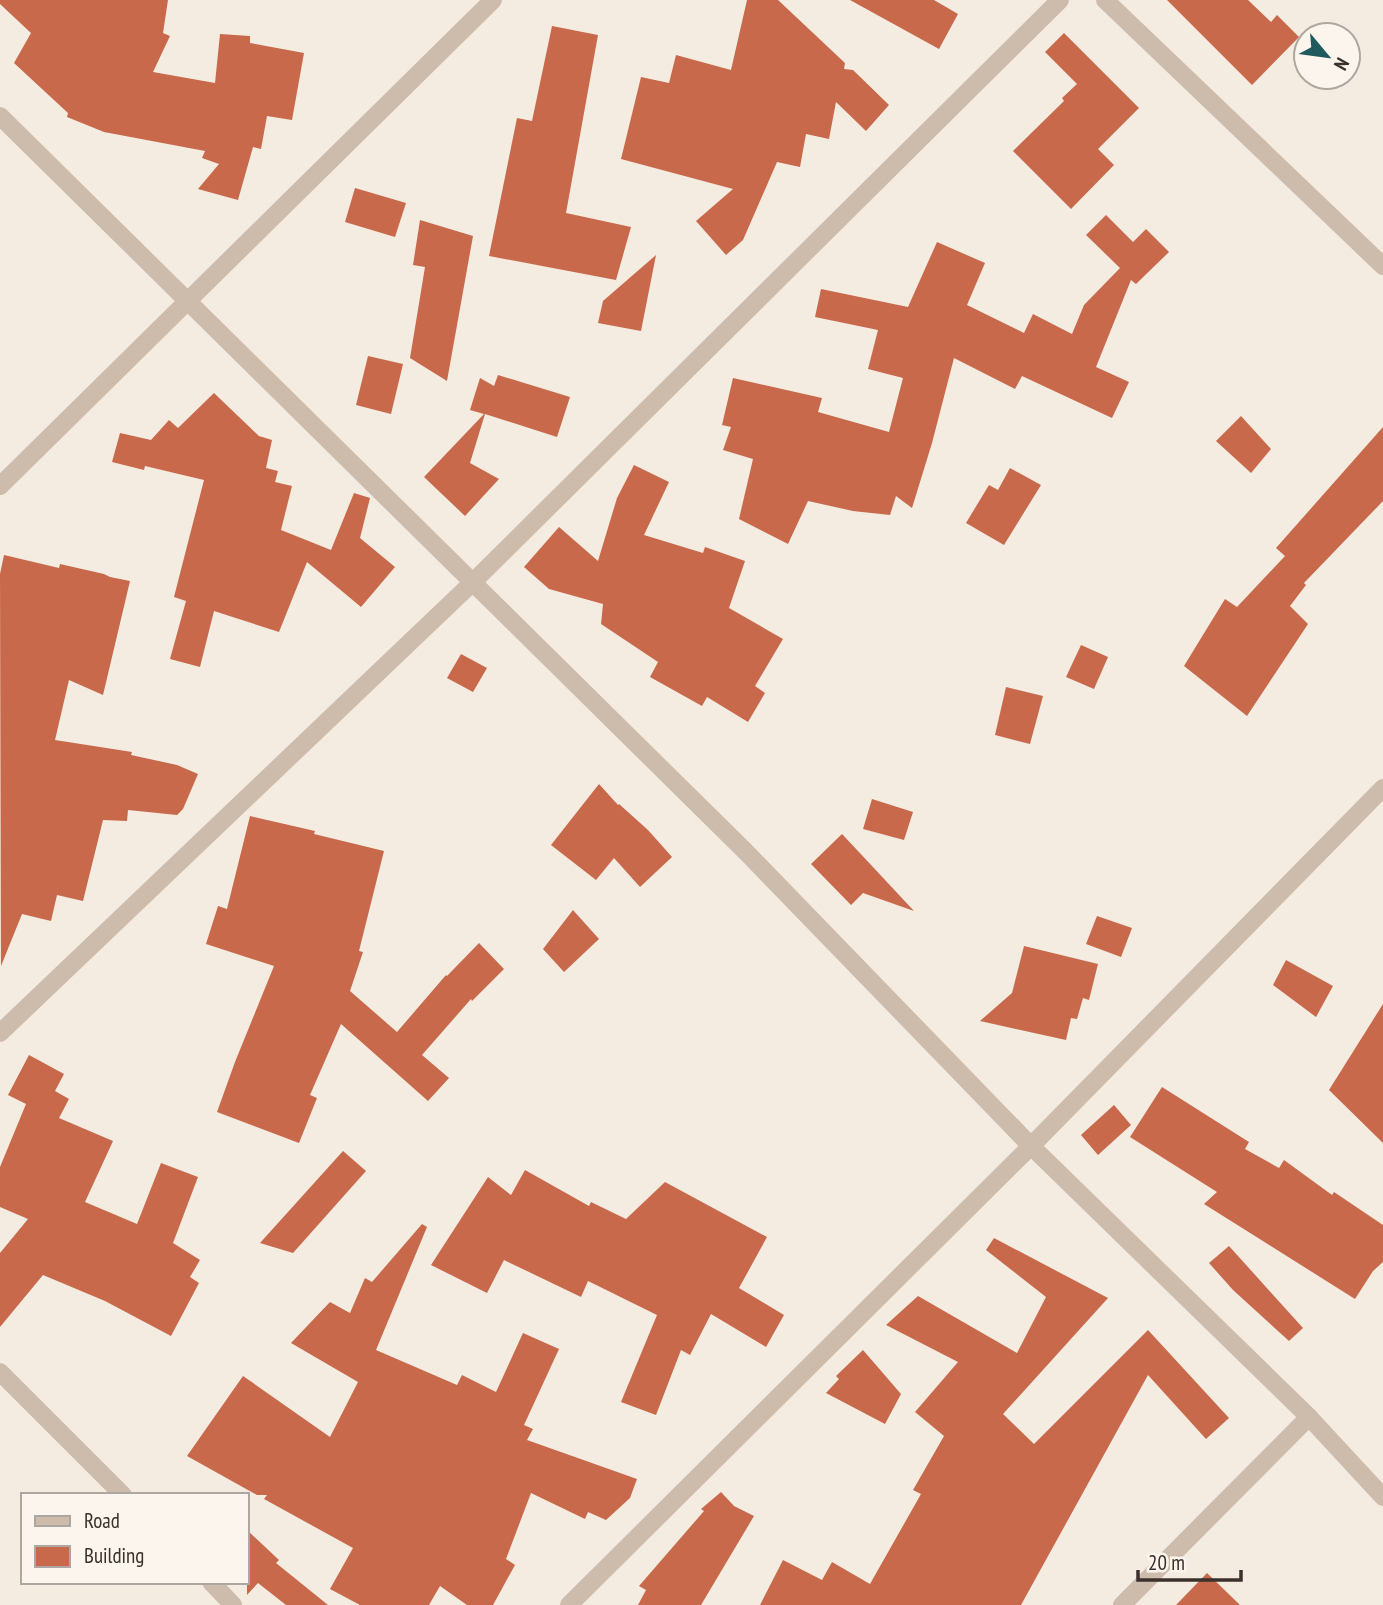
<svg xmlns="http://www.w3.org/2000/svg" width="1383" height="1605" viewBox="0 0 1383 1605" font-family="'PT Sans Narrow',sans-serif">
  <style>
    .building { fill: #c8694b }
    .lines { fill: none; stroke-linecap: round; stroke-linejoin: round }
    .minor { stroke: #cdbbac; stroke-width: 18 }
  </style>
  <rect width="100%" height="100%" fill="#f4ebe1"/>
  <!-- building -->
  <g class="building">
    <path d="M0 0H168L163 33 170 36 153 72 215 83 220 34 250 36V43L304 53 292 120 267 116 261 149 253 147 238 200 198 189 219 164 202 158 205 151 104 132 67 117 68 113 14 63 31 33 0 4Z"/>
    <path d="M747 0H778L845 63 844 69 853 70 889 105 866 131 836 102 829 139 806 134 800 167 777 162 743 240 726 255 696 221 733 189 621 159 641 77 669 83 676 55 731 70Z"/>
    <path d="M850 0H934L958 14 939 49Z"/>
    <path d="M1167 0H1248L1271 22 1277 15 1299 37 1252 85Z"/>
    <path d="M552 26 598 35 566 213 631 227 616 280 489 256 517 118 532 121Z"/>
    <path d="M1064 33 1139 108 1098 149 1114 165 1071 209 1013 151 1064 101 1062 98 1077 84 1045 52Z"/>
    <path d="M355 188 406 203 395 237 345 222Z"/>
    <path d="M1106 215 1133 242 1146 229 1169 252 1136 284 1131 280 1096 367 1129 382 1112 418 1022 376 1015 389 954 358 932 443 912 508 896 496 890 515 853 511 808 501 788 544 739 519 753 459 723 450 731 427 722 425 733 378 822 398 818 412 889 432 903 378 868 369 878 330 815 317 821 289 908 307 937 242 985 263 967 305 1024 333 1033 314 1072 334 1084 305 1120 268 1086 235Z"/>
    <path d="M420 220 473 236 447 381 410 358 425 267 413 265Z"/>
    <path d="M656 255 641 331 598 323 603 301Z"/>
    <path d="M368 356 403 364 391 414 356 405Z"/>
    <path d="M498 375 570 397 557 437 485 414 470 463 499 479 465 516 424 477 484 414 470 410 480 378 494 386Z"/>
    <path d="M214 393 259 436 272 440 266 468 278 471 275 482 292 486 281 530 331 550 354 493 370 498 360 538 395 567 361 607 307 562 279 632 214 611 200 667 170 659 186 601 174 597 204 480 145 466 144 470 112 462 120 433 151 440 169 420 178 428Z"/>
    <path d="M1241 416 1271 449 1251 473 1216 441Z"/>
    <path d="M1383 427V501L1304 583 1306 585 1290 606 1308 624 1247 716 1184 666 1225 599 1237 607 1285 556 1276 548Z"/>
    <path d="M634 465 669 482 644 535 703 553 705 547 745 561 729 608 783 639 755 686 765 693 748 722 707 697 702 706 650 677 658 662 601 624 603 604 549 589 524 567 559 527 598 561 617 498Z"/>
    <path d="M1010 468 1041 485 1004 545 966 523 989 485 998 490Z"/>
    <path d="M4 555 59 568 60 564 104 574 110 577 130 581 103 695 69 680 55 740 132 752 131 755 177 765 198 774 183 809 177 815 128 810 127 821 103 820 83 901 57 895 51 921 22 914 1 966 0 574Z"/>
    <path d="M1081 645 1108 657 1094 689 1066 677Z"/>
    <path d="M461 654 487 668 473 692 447 678Z"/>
    <path d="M1006 687 1043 696 1030 744 995 735Z"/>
    <path d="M599 784 618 805 619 804 648 830 672 857 640 887 614 858 596 880 551 845Z"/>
    <path d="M872 799 913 812 904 840 863 829Z"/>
    <path d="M250 816 315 831 314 834 384 851 359 951 363 952 350 991 397 1032 446 975 447 976 479 943 504 969 472 1001 471 999 422 1055 449 1078 428 1101 341 1024 310 1095 317 1098 299 1143 217 1112 235 1062 274 966 206 944 218 906 227 909Z"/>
    <path d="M842 834 872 866 914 911 863 893 851 905 811 864Z"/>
    <path d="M573 910 599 939 564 972 543 949Z"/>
    <path d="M1097 916 1132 928 1121 957 1086 944Z"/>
    <path d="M1024 946 1098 964 1089 1000 1083 998 1077 1019 1071 1018 1066 1040 980 1021 1012 993Z"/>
    <path d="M1286 960 1333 986 1316 1017 1273 985Z"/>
    <path d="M1383 1004V1143L1329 1090Z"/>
    <path d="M29 1055 64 1074 55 1091 69 1099 59 1118 113 1141 85 1202 137 1224 161 1163 198 1177 173 1243 200 1260 190 1277 199 1283 171 1336 105 1301 43 1275 0 1327V1253L28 1219 0 1207V1167L26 1104 8 1095Z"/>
    <path d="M1162 1087 1249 1142 1245 1149 1279 1168 1284 1160 1332 1195 1334 1192 1383 1225V1262L1373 1271 1355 1299 1204 1204 1217 1192 1130 1137Z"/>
    <path d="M1114 1105 1131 1125 1098 1155 1081 1135Z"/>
    <path d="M343 1151 366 1171 293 1253 260 1243Z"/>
    <path d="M525 1170 589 1206 591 1202 626 1219 665 1182 767 1237 739 1288 784 1315 766 1347 711 1314 690 1355 681 1350 656 1415 621 1402 657 1315 588 1281 581 1297 504 1260 487 1293 431 1265 488 1177 511 1195Z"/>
    <path d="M422 1224 427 1227 376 1350 457 1385 462 1375 496 1392 523 1333 559 1349 524 1425 533 1429 527 1440 637 1479 630 1498 606 1520 588 1512 585 1519 531 1493 506 1559 515 1565 493 1605H467L440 1586 429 1605H360L330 1589 353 1548 264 1499 267 1495H257L187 1456 243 1376 330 1437 358 1382 291 1343 330 1302 350 1313 365 1278 372 1282Z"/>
    <path d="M994 1238 1108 1298 1003 1414 1034 1444 1148 1330 1229 1418 1206 1439 1148 1375 1021 1605H760L783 1560 822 1580 832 1562 870 1584 921 1494 913 1490 944 1436 915 1412 958 1362 886 1325 918 1296 1017 1353 1046 1297 986 1250Z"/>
    <path d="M1229 1246 1303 1328 1289 1341 1233 1290 1209 1263Z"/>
    <path d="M863 1350 901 1394 885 1424 826 1393 839 1379 836 1376Z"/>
    <path d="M721 1492 734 1506 754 1516 701 1605H638L646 1590 639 1586 704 1511 701 1509Z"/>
    <path d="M247 1530 279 1560 276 1563 328 1605H286L258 1583 247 1595Z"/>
    <path d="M1207 1573 1240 1605H1176Z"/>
  </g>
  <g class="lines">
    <!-- minor -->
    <g class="minor">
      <path d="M1105 0 1383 266"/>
      <path d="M0 116 746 852 1031 1146 1309 1417 1383 1497"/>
      <path d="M0 486 493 0"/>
      <path d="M0 1033 473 582 1060 0"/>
      <path d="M0 1372 123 1495"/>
      <path d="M211 1582 233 1605"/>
      <path d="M569 1605 1031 1146 1383 788"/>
      <path d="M1122 1605 1309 1417"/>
    </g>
  </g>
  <!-- legend -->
  <rect x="21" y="1493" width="228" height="91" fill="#fbf5ee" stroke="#aea6a0" stroke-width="2"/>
  <rect x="35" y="1516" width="35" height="10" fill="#cdbbac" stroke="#aea6a0" stroke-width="2"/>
  <text x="84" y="1528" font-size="21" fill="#3b302b">Road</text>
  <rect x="35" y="1546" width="35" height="21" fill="#c8694b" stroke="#aea6a0" stroke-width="2"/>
  <text x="84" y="1563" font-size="21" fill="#3b302b">Building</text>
  <!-- north arrow -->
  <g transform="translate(1327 56) rotate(119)"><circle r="33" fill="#fbf5ee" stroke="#aea6a0" stroke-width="2"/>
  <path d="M0-5L12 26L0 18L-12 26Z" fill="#1f5a5e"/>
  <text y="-10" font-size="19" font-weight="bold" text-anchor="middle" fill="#3b302b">N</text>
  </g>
  <!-- scale -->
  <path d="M1138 1570v10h103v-10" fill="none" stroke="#3b302b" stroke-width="3.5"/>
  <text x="1148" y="1570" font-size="21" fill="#3b302b" stroke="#fbf5ee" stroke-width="5" paint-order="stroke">20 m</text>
</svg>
